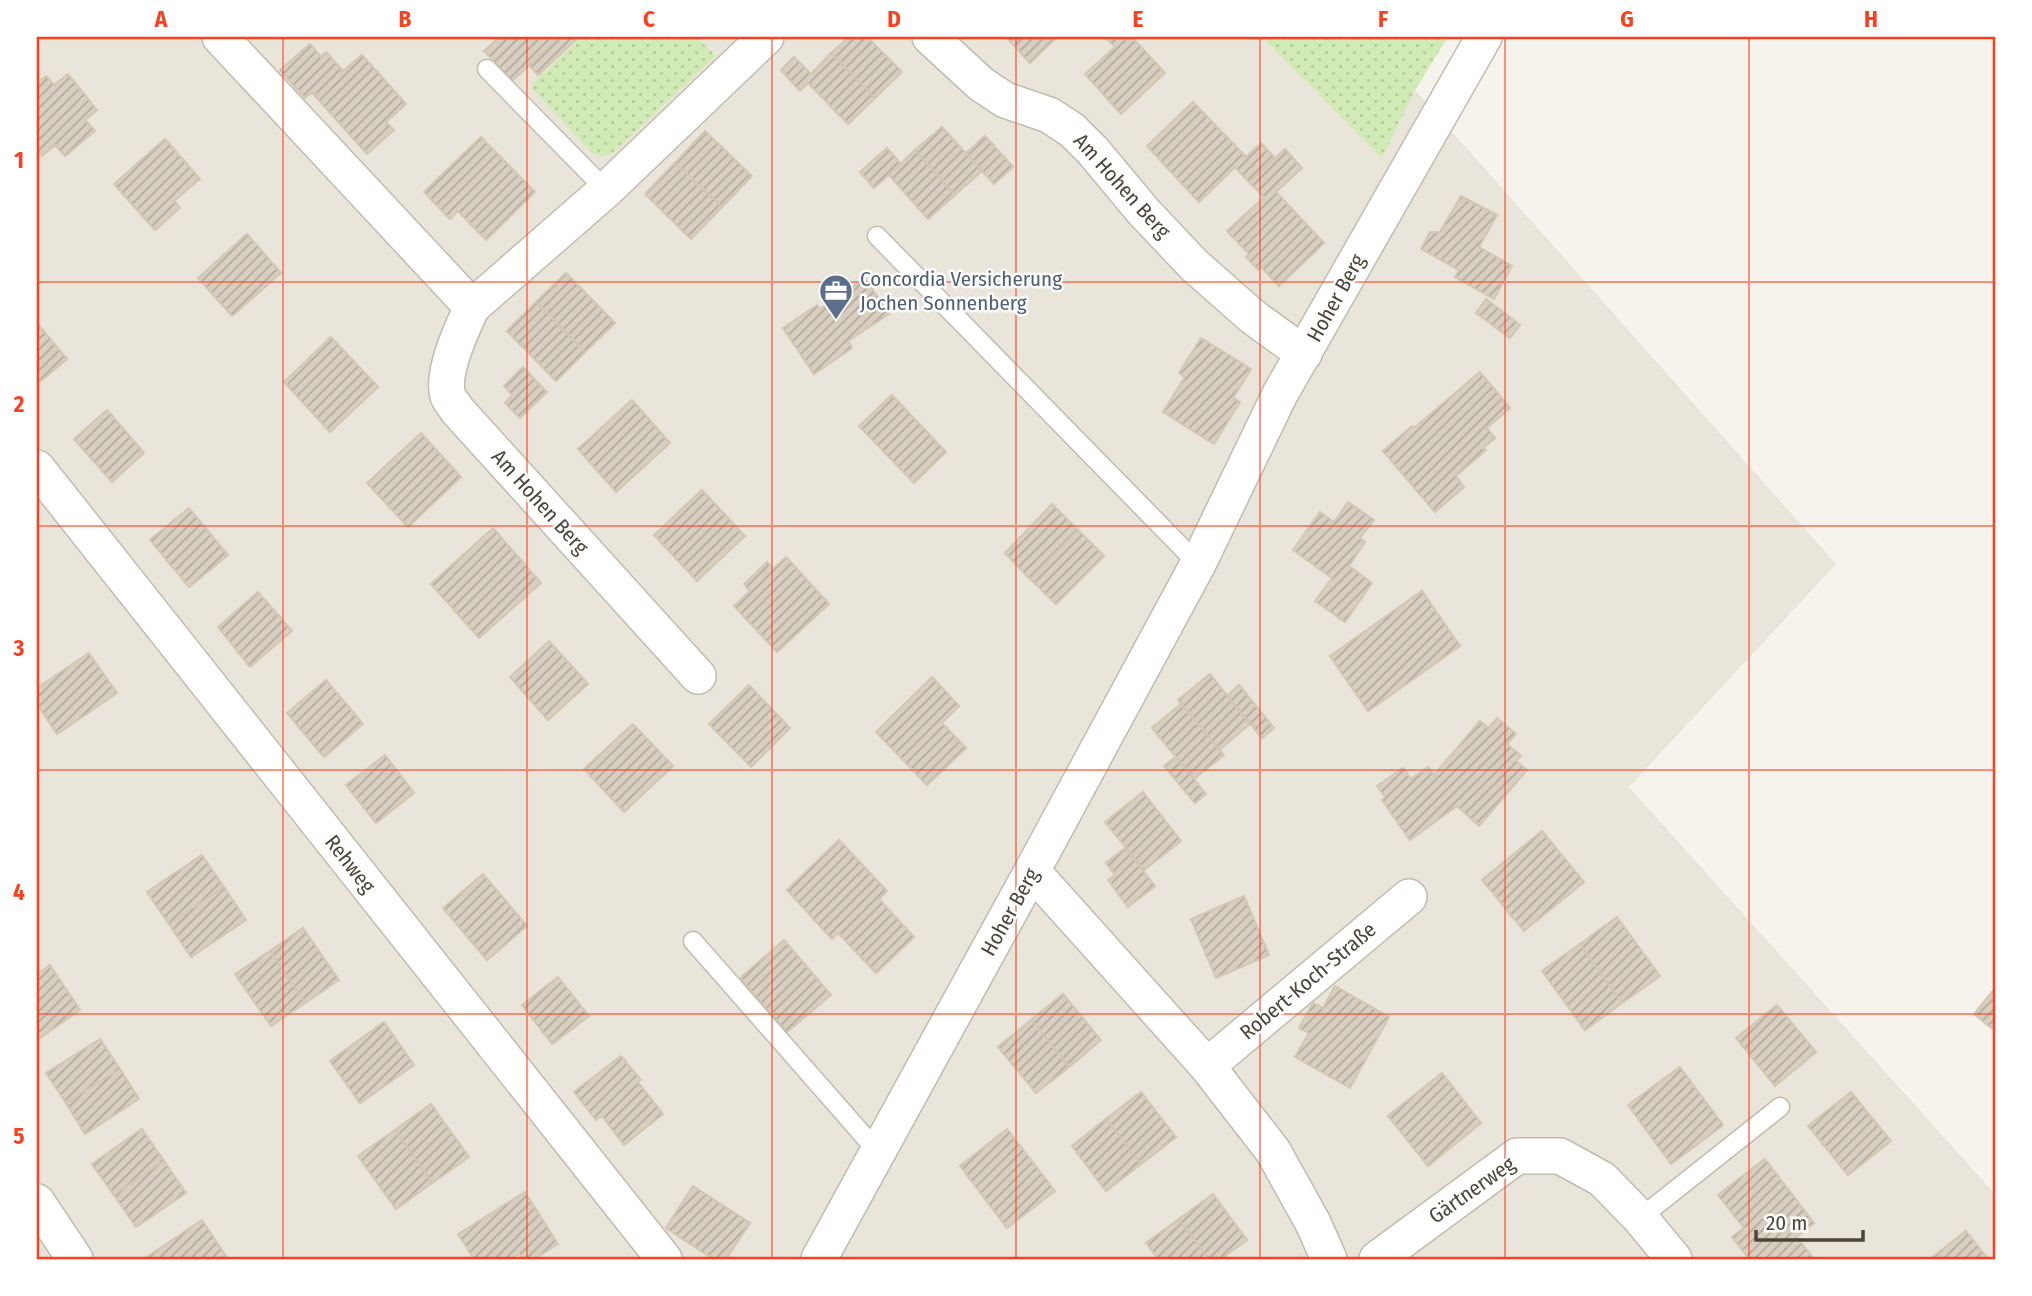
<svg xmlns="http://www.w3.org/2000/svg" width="2032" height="1296" viewBox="0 0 2032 1296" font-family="'Fira Sans Condensed',sans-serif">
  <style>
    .residential { fill: #eae5da }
    .green { fill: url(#green-dots) }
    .building { fill: url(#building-hatch); stroke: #d3c7b4; stroke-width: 2 }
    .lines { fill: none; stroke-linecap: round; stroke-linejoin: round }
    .lane-casing { stroke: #c2bbae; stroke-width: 21 }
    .street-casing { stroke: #c2bbae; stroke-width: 38 }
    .lane { stroke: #fff; stroke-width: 18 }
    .street { stroke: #fff; stroke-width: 35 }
    .grid { fill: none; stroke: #fc3f1d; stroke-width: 2; stroke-opacity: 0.55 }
    .labels { text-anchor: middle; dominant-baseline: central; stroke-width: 5; stroke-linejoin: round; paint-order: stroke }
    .street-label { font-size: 21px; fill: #4b4439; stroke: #fff }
    .service-label { font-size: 21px; fill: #4e5e75; stroke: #fff; text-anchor: start }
    .neatline { fill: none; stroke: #fc3f1d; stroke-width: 2.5 }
    .grid-label { font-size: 23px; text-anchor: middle; font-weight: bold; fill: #fc3f1d }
  </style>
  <defs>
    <pattern id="green-dots" width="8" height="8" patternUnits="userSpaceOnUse" patternTransform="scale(1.75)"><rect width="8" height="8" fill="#d2eab5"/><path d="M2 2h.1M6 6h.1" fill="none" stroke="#b6ca9c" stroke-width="1.8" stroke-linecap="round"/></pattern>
    <pattern id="building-hatch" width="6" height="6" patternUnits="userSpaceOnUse" patternTransform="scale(1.75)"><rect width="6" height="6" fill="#d8cfc1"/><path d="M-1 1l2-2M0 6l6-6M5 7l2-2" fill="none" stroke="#b1aa9e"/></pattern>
  </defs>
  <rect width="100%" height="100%" fill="#f6f3ec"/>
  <!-- residential -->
  <path class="residential" d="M37 37H1262L1382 157 1415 90 1836 564 1629 787 1995 1194V1259H37Z"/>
  <!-- green -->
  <g class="green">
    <path d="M582 37H697L716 56 613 153 602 157 591 152 530 86Z"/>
    <path d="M1262 37H1448L1415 90 1382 158Z"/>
  </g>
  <!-- building -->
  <g class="building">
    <path d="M499 37H560L512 81 484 51Z"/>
    <path d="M560 37H579L538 75 529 65Z"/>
    <path d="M849 37H867L902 72 875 98 831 53Z"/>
    <path d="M1006 37H1057L1030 63Z"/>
    <path d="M1105 37H1132L1165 73 1121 114 1085 74 1115 47Z"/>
    <path d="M310 44 321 57 326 52 343 71 362 55 406 104 386 122 394 130 367 154 315 96 318 94H310L305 98 280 70Z"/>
    <path d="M831 53 875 98 848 124 808 83 800 91 781 70 794 57 811 74Z"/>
    <path d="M68 74 97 110 85 120 95 131 65 156 55 145 42 156 37 150V83L46 76 54 85Z"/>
    <path d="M1193 102 1246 157 1261 143 1275 158 1249 182 1235 167 1199 202 1147 146Z"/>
    <path d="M942 127 982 171 955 195 915 150Z"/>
    <path d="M705 131 752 176 722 207 675 163Z"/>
    <path d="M985 136 1013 167 994 184 966 153Z"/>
    <path d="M481 137 535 192 486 240 458 211 450 219 424 192Z"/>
    <path d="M165 139 200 179 174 201 180 208 155 230 114 184Z"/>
    <path d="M887 148 901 164 874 188 860 172Z"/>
    <path d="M1285 149 1302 168 1276 192 1324 243 1279 286 1261 267 1258 270 1246 257 1249 254 1227 231 1264 197 1249 182Z"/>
    <path d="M915 150 955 195 928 219 889 175Z"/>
    <path d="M675 163 722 207 691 239 645 194Z"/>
    <path d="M1461 196 1497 215 1479 247 1512 266 1494 299 1455 277 1459 270 1421 249 1430 232H1440Z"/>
    <path d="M247 234 281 273 232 316 198 278Z"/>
    <path d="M566 273 615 323 585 352 536 302Z"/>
    <path d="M865 278 889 314 848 341 852 348 814 374 783 328 817 305 820 309Z"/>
    <path d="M1486 299 1520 325 1510 338 1476 313Z"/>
    <path d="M536 302 585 352 556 381 507 331Z"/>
    <path d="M37 323 67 359 37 384Z"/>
    <path d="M331 337 378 387 330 432 284 382Z"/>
    <path d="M1201 338 1251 369 1233 398 1240 402 1214 444 1163 412 1185 377 1179 373Z"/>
    <path d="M523 367 547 392 520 418 505 403 512 395 504 386Z"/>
    <path d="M1480 372 1510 408 1487 428 1495 438 1483 448 1486 450 1456 476 1464 487 1435 512 1383 451 1412 426 1414 428Z"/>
    <path d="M892 395 946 452 914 483 859 426Z"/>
    <path d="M632 400 670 443 616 492 578 449Z"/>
    <path d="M107 410 144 453 112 482 74 439Z"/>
    <path d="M421 433 461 477 408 527 367 483Z"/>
    <path d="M702 490 745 536 697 581 654 535Z"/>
    <path d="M1348 502 1374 520 1360 538 1365 542 1349 566 1372 583 1345 622 1315 601 1332 578 1293 550 1320 512 1334 522Z"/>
    <path d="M1052 504 1078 530 1030 579 1005 553Z"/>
    <path d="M189 508 228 555 189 587 150 540Z"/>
    <path d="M493 528 541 583 479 638 431 584Z"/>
    <path d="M1078 530 1104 556 1056 604 1030 579Z"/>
    <path d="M786 557 829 604 777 652 734 606 750 591 744 584 767 562 773 569Z"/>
    <path d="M1422 591 1460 646 1368 711 1330 656Z"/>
    <path d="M258 592 292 631 250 667 218 627Z"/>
    <path d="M549 641 588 684 548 720 510 677Z"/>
    <path d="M89 653 117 693 57 734 37 704V688Z"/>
    <path d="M1210 674 1250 724 1219 750 1178 700Z"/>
    <path d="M932 677 959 706 942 723 966 748 927 785 876 732Z"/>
    <path d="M326 680 363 724 324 757 287 713Z"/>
    <path d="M749 685 790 728 751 767 709 724Z"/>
    <path d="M1239 685 1274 728 1262 738 1227 696Z"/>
    <path d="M1181 704 1224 755 1194 779 1152 728Z"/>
    <path d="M1497 718 1516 734 1507 744 1521 756 1516 761 1527 770 1479 826 1457 806 1410 840 1382 800 1385 797 1377 786 1403 768 1411 779 1428 767 1434 775 1480 721 1488 728Z"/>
    <path d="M633 724 673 766 624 812 584 769Z"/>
    <path d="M385 755 414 793 376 823 346 785Z"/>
    <path d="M1176 757 1206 794 1195 803 1164 766Z"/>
    <path d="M1143 792 1181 841 1144 870 1105 822Z"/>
    <path d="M1542 831 1584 882 1524 931 1482 880Z"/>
    <path d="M839 840 887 891 879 899 914 937 876 973 838 933 832 939 787 890Z"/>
    <path d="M1125 848 1155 886 1128 907 1108 880 1115 875 1106 863Z"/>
    <path d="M202 855 224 887 169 924 147 892Z"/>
    <path d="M483 874 527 926 487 960 443 908Z"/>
    <path d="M224 887 246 920 191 957 169 924Z"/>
    <path d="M1244 896 1269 955 1216 978 1191 919Z"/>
    <path d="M1617 917 1660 976 1622 1003 1580 944Z"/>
    <path d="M303 928 339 980 305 1003 270 951Z"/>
    <path d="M784 940 831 995 787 1032 740 978Z"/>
    <path d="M1580 944 1622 1003 1585 1030 1542 971Z"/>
    <path d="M270 951 305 1003 271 1026 235 974Z"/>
    <path d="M50 965 80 1010 37 1040V974Z"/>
    <path d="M558 977 589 1016 552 1044 522 1005Z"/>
    <path d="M1335 986 1389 1017 1350 1088 1295 1057 1309 1033 1299 1028 1313 1003 1323 1008Z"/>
    <path d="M1995 988V1031L1974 1014Z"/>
    <path d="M1063 994 1101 1040 1069 1067 1031 1020Z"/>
    <path d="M1777 1005 1816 1052 1775 1086 1736 1038Z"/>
    <path d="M1031 1020 1069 1067 1036 1093 998 1047Z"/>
    <path d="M384 1022 414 1065 360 1103 330 1061Z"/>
    <path d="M100 1039 120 1069 66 1103 46 1073Z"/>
    <path d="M621 1056 641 1080 638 1082 663 1114 624 1145 602 1116 596 1120 574 1092Z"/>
    <path d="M1680 1067 1723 1125 1671 1164 1628 1105Z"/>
    <path d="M120 1069 139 1099 85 1134 66 1103Z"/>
    <path d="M1442 1073 1481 1123 1428 1166 1388 1116Z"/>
    <path d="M1141 1092 1176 1137 1141 1164 1106 1119Z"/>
    <path d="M1851 1092 1891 1141 1848 1175 1808 1126Z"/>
    <path d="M431 1104 469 1157 432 1183 395 1130Z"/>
    <path d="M1106 1119 1141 1164 1106 1191 1072 1146Z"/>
    <path d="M142 1129 164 1161 114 1195 92 1164Z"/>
    <path d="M1007 1129 1055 1191 1007 1228 960 1166Z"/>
    <path d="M395 1130 432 1183 396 1209 358 1156Z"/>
    <path d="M1765 1159 1814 1223 1797 1237 1814 1259H1749L1732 1237 1744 1228 1718 1195Z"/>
    <path d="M164 1161 186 1193 136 1227 114 1195Z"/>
    <path d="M693 1186 750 1223 726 1259H713L666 1228Z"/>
    <path d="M525 1192 558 1244 534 1259H522L519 1254 511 1259H474L458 1234Z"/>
    <path d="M1213 1194 1247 1240 1221 1259H1209L1179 1219Z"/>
    <path d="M1179 1219 1209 1259H1158L1146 1243Z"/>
    <path d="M202 1220 228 1259H149L147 1257Z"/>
    <path d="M1966 1231 1988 1259H1930Z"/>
  </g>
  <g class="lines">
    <!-- lane casing -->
    <g class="lane-casing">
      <g id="lane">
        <path d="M487 69 606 190"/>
        <path d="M877 236 1198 564"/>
        <path d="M693 941 878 1152"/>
        <path d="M1640 1218 1780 1107"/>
      </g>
    </g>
    <!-- street casing -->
    <g class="street-casing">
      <g id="street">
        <path d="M220 37 472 307C462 328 441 373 448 396 450 401 455 406 457 410L698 676"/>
        <path d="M930 37 981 84 1005 100 1049 115 1072 130 1093 151 1143 211 1194 265 1253 317 1304 354"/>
        <path d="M472 307 606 190 766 37"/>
        <path d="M37 468 664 1259"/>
        <path d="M1032 871 1207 1066 1273 1151 1313 1223 1329 1259"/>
        <path d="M1207 1066 1409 897"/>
        <path d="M37 1202 75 1259"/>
        <path d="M819 1259 1032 871 1198 564 1280 394 1484 37"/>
        <path d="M1377 1259 1517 1156H1560L1602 1179 1640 1218 1674 1259"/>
      </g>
    </g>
    <!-- lane -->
    <use href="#lane" class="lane"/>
    <!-- street -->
    <use href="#street" class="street"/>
  </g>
  <!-- grid -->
  <path class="grid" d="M283 37V1259M527 37V1259M772 37V1259M1016 37V1259M1260 37V1259M1505 37V1259M1749 37V1259M37 282H1995M37 526H1995M37 770H1995M37 1014H1995"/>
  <!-- icons -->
  <defs>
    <g id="office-pin" transform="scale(1.75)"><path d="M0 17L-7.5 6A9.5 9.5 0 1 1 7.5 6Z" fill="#5c6f8a" stroke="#fff"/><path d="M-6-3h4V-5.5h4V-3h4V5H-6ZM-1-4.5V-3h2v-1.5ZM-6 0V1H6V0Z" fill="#fff"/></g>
  </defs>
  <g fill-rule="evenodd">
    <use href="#office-pin" x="836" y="291"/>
  </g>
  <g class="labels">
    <!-- street labels -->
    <g class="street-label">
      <text transform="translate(1122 186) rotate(48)">Am Hohen Berg</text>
      <text transform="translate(1336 298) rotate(-61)">Hoher Berg</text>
      <text transform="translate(540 502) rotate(48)">Am Hohen Berg</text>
      <text transform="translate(350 864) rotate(52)">Rehweg</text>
      <text transform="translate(1010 912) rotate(-61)">Hoher Berg</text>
      <text transform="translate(1308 981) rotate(-40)">Robert-Koch-Straße</text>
      <text transform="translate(1472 1190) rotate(-35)">Gärtnerweg</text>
    </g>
    <!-- service labels -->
    <g class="service-label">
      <text x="860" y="279">Concordia Versicherung<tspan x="860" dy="24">Jochen Sonnenberg</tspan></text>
    </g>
  </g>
  <!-- border -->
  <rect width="2032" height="1296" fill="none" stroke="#ffffff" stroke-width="77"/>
  <!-- scale -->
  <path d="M1756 1230v10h107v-10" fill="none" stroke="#4b4439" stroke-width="3.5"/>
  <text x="1766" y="1230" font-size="21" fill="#4b4439" stroke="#ffffff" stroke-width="5" paint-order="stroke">20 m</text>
  <rect x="38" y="38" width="1956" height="1220" class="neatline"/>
  <g class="grid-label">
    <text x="161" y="27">A</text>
    <text x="405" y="27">B</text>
    <text x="649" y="27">C</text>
    <text x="894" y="27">D</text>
    <text x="1138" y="27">E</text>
    <text x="1383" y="27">F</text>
    <text x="1627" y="27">G</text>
    <text x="1871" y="27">H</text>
    <text x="19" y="168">1</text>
    <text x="19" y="412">2</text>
    <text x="19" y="656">3</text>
    <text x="19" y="900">4</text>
    <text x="19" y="1144">5</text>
  </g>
</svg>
